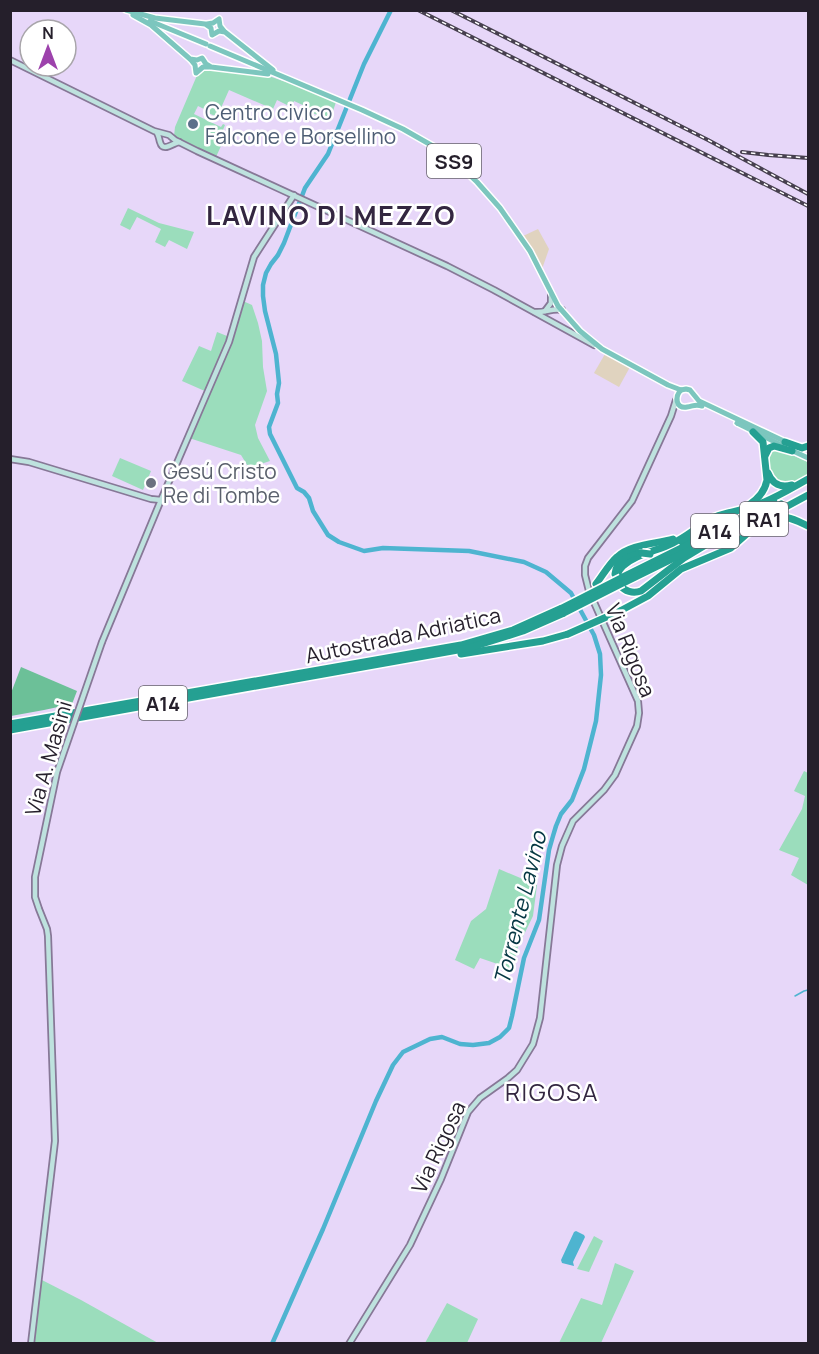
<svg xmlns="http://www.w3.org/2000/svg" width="819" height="1354" viewBox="0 0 819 1354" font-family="Manrope,sans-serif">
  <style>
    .commercial { fill: #e0d3bf }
    .green { fill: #9bddbc }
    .forest { fill: #6cc098 }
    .water { fill: #4eb4d0 }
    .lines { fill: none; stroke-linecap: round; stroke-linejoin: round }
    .stream { stroke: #4eb4d0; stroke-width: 1.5 }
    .river { stroke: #4eb4d0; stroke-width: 4.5 }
    .secondary-casing { stroke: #877897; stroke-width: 8 }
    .primary-casing { stroke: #fff; stroke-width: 8 }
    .highway-casing { stroke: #fff; stroke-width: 10 }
    .secondary { stroke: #bee2de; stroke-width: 4.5 }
    .primary { stroke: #7cc6be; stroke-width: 5 }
    .highway { stroke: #25a092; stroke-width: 7 }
    .rail-casing { stroke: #47404f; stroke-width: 4 }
    .rail { stroke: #fff; stroke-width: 1.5; stroke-dasharray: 4.5; stroke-linecap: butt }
    .secondary-bridge-casing { stroke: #877897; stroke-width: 8; stroke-linecap: butt }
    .highway-bridge-casing { stroke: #fff; stroke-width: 10; stroke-linecap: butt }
    .secondary-bridge { stroke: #bee2de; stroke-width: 4.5 }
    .highway-bridge { stroke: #25a092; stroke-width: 7 }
    .service-dot { fill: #5c6f8a; stroke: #fff; stroke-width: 2 }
    .worship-dot { fill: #6b7280; stroke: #fff; stroke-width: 2 }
    .labels { text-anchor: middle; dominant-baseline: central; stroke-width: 5; stroke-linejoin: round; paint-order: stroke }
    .shield { fill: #fff; stroke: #66626b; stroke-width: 1.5 }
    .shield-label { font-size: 20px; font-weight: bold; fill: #251f2b }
    .service-label { font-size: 21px; fill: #4e5e75; stroke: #fff; text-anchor: start }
    .worship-label { font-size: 21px; fill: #5b616d; stroke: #fff; text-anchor: start }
    .street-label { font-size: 21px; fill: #251f2b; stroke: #fff }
    .water-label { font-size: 22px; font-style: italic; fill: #043642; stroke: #fff }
    .quarter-label { font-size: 24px; letter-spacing: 1.5px; fill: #332640; stroke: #fff }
    .district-label { font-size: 27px; font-weight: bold; letter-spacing: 1.5px; fill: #332640; stroke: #fff }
  </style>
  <rect width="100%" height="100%" fill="#e7d7f9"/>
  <!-- commercial -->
  <g class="commercial">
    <path d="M538 229 549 249 542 269 523 236Z"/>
    <path d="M605 354 630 367 619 387 594 373Z"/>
  </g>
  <!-- green -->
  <g class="green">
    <path d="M204 68 266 75 283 81 292 83 336 102 331 117 326 119 306 110 307 107 294 101 293 104 287 105 277 100 273 109 229 90 217 117 204 111V109L198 106 194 114 221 127 223 124 225 125 217 144 221 146 216 157 177 139 174 136 175 127 198 73Z"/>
    <path d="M128 208 159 223 194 232 187 249 169 240 165 247 155 242 161 229 137 217 130 230 120 225Z"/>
    <path d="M243 301 252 305 258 323 262 341 263 367 267 391 255 425 258 438 270 461 249 468 241 455 186 437 207 392 182 381 199 346 211 351 217 332 227 336Z"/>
    <path d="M776 448 808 462V475L790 484 779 483 770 473 767 454 771 449Z"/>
    <path d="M120 458 151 471 143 490 112 476Z"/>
    <path d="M804 771 808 773V885L791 875 799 858 779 850 802 809 805 796 794 791Z"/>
    <path d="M499 869 537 885 533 916 518 947 512 969 480 958 474 969 455 960 471 921 486 909Z"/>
    <path d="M594 1236 603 1241 589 1272 577 1269Z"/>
    <path d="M615 1263 634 1271 601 1343H559L581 1298 602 1305Z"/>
    <path d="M40 1279 81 1300 158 1343 31 1344Z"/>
    <path d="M447 1303 478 1319 467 1343H425Z"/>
  </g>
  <!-- forest -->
  <path class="forest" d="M21 667 77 691 72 704 44 710 11 716V693Z"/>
  <!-- water -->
  <path class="water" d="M576 1231 584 1235 585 1237 573 1262 574 1266 562 1263 561 1260 574 1232Z"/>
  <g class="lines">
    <!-- stream -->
    <path class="stream" d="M795 996 804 991 808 990"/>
    <!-- river -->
    <path class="river" d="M272 1344 323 1229 376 1101 393 1065 403 1052 430 1039 442 1037 460 1044 473 1045 489 1043 500 1037 509 1028 512 1016 524 958 539 920 549 850 553 836 556 826 561 814 572 800 584 769 596 721 601 675 600 654 594 635 571 593 546 572 524 562 469 551 383 548 364 551 339 542 328 535 313 511 309 498 304 492 297 488 270 434 269 427 278 403 277 394 279 383 276 354 265 311 263 296V285L266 273 271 264 278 255 284 243 305 188 328 154 364 64 391 10"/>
    <!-- secondary casing -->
    <g class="secondary-casing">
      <g id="secondary">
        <path d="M10 60 154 131 169 135 175 140 197 151 447 266 494 290 594 345"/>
        <path d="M157 133C159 136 159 139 160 142 163 153 173 143 179 142"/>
        <path d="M545 311 551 303V295"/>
        <path d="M535 312C544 313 553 308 562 310"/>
        <path d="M10 459 29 462 151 499 161 500"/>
        <path d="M102 642 161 500 229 342 254 257 294 195"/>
        <path d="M31 1344 55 1141 48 936 47 929 39 909 35 897V877L57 772"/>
        <path d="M349 1344 410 1245 441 1179 468 1112 480 1098 508 1078 517 1070 533 1044 540 1018 557 865 562 846 573 821 604 790 615 775 637 726 639 713 638 701 589 591 585 575V566L588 558 632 501 671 416 676 400"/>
      </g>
    </g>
    <!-- primary casing -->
    <g class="primary-casing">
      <g id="primary">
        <path d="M126 10 155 18 205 24 211 28 212 35 219 31 225 32 273 70"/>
        <path d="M133 15 151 25 190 59 197 60 202 58 206 64 211 67 268 74"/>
        <path d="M150 21 206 44"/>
        <path d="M207 24 213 23 219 19 220 26 224 31"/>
        <path d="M210 46 362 110 403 129 438 149 458 164 477 182 500 208 530 251 558 306 580 331 602 349 668 385 681 390 686 389 690 390 699 401 788 443"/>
        <path d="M191 60 195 65 196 73 203 67H209"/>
        <path d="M681 390C675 396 675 409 687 407 694 406 695 404 702 406"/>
        <path d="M737 423 783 446"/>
        <path d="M791 450 808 458"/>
      </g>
    </g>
    <!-- highway casing -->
    <g class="highway-casing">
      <g id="highway">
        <path d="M785 442 802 448 808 446"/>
        <path d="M765 456 769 448 774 446 792 451"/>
        <path d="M768 473C772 484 781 488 792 485"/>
        <path d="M749 505C758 499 765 491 767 480L763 442 753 432"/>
        <path d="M769 520C786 514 793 519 808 526"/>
        <path d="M727 532 684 558 641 591C624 597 609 579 623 566 636 554 657 551 673 543 688 536 700 524 715 517 727 512 739 511 751 507 771 501 790 489 808 479"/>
        <path d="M725 533 781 504"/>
        <path d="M682 542 718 525"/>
        <path d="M615 574C617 559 628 552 642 553"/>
        <path d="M621 578 774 502"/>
        <path d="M623 583 690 550"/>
        <path d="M596 584C603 575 609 564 617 557 631 544 656 544 673 539"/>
        <path d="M620 611 648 596 681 569 731 548 758 524 769 516 808 495"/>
        <path d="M461 654 543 641 568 634"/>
        <path d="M10 724 461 645 513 630 562 608"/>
        <path d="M10 730 469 648 523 631 564 613"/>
      </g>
    </g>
    <!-- secondary -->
    <use href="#secondary" class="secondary"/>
    <!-- primary -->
    <use href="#primary" class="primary"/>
    <!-- highway -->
    <use href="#highway" class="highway"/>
    <!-- rail casing -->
    <g class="rail-casing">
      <g id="rail">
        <path d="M418 10 808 206"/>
        <path d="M451 10 708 140 808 194"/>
        <path d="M742 152 768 155 808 158"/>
      </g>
    </g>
    <!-- rail -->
    <use href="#rail" class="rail"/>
    <!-- secondary-bridge casing -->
    <g class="secondary-bridge-casing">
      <path id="secondary-bridge" d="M57 772 102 642"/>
    </g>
    <!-- highway-bridge casing -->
    <g class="highway-bridge-casing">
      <g id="highway-bridge">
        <path d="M642 553 650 554"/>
        <path d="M562 608 621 578"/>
        <path d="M564 613 623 583"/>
        <path d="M568 634 620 611"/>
      </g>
    </g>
    <!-- secondary-bridge -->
    <use href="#secondary-bridge" class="secondary-bridge"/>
    <!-- highway-bridge -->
    <use href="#highway-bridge" class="highway-bridge"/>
  </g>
  <!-- markers -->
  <circle class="service-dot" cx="193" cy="124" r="6"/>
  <circle class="worship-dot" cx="151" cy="483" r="6"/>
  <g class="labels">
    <!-- shield labels -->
    <g class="shield">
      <rect x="427" y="144" width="54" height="34" rx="4.5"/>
      <rect x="740" y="502" width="48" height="34" rx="4.5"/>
      <rect x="691" y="514" width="48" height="34" rx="4.5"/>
      <rect x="139" y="686" width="48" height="34" rx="4.5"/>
    </g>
    <g class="shield-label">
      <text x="454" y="161">SS9</text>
      <text x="764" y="519">RA1</text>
      <text x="715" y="531">A14</text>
      <text x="163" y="703">A14</text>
    </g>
    <!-- service labels -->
    <g class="service-label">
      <text x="205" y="112">Centro civico<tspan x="205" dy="24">Falcone e Borsellino</tspan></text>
    </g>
    <!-- worship labels -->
    <g class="worship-label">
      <text x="163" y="471">Gesú Cristo<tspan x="163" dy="24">Re di Tombe</tspan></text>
    </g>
    <!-- street labels -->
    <g class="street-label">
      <text transform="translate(403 635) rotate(-12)">Autostrada Adriatica</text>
      <text transform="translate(631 650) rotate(68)">Via Rigosa</text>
      <text transform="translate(48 758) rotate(-74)">Via A. Masini</text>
      <text transform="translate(438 1147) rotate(-65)">Via Rigosa</text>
    </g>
    <!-- water labels -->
    <g class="water-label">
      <text transform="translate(520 908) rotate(-76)">Torrente Lavino</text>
    </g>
    <!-- quarter labels -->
    <g class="quarter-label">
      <text x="552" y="1091">RIGOSA</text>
    </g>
    <!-- district labels -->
    <g class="district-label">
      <text x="331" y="214">LAVINO DI MEZZO</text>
    </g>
  </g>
  <!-- border -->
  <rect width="819" height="1354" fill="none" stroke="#251f2b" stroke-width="24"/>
  <!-- north arrow -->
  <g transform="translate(48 48)"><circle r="28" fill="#ffffff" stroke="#a8a5aa" stroke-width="1.5"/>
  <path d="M0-4.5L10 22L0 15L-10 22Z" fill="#9d42ac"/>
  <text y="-9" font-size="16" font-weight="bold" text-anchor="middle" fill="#251f2b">N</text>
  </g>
</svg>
